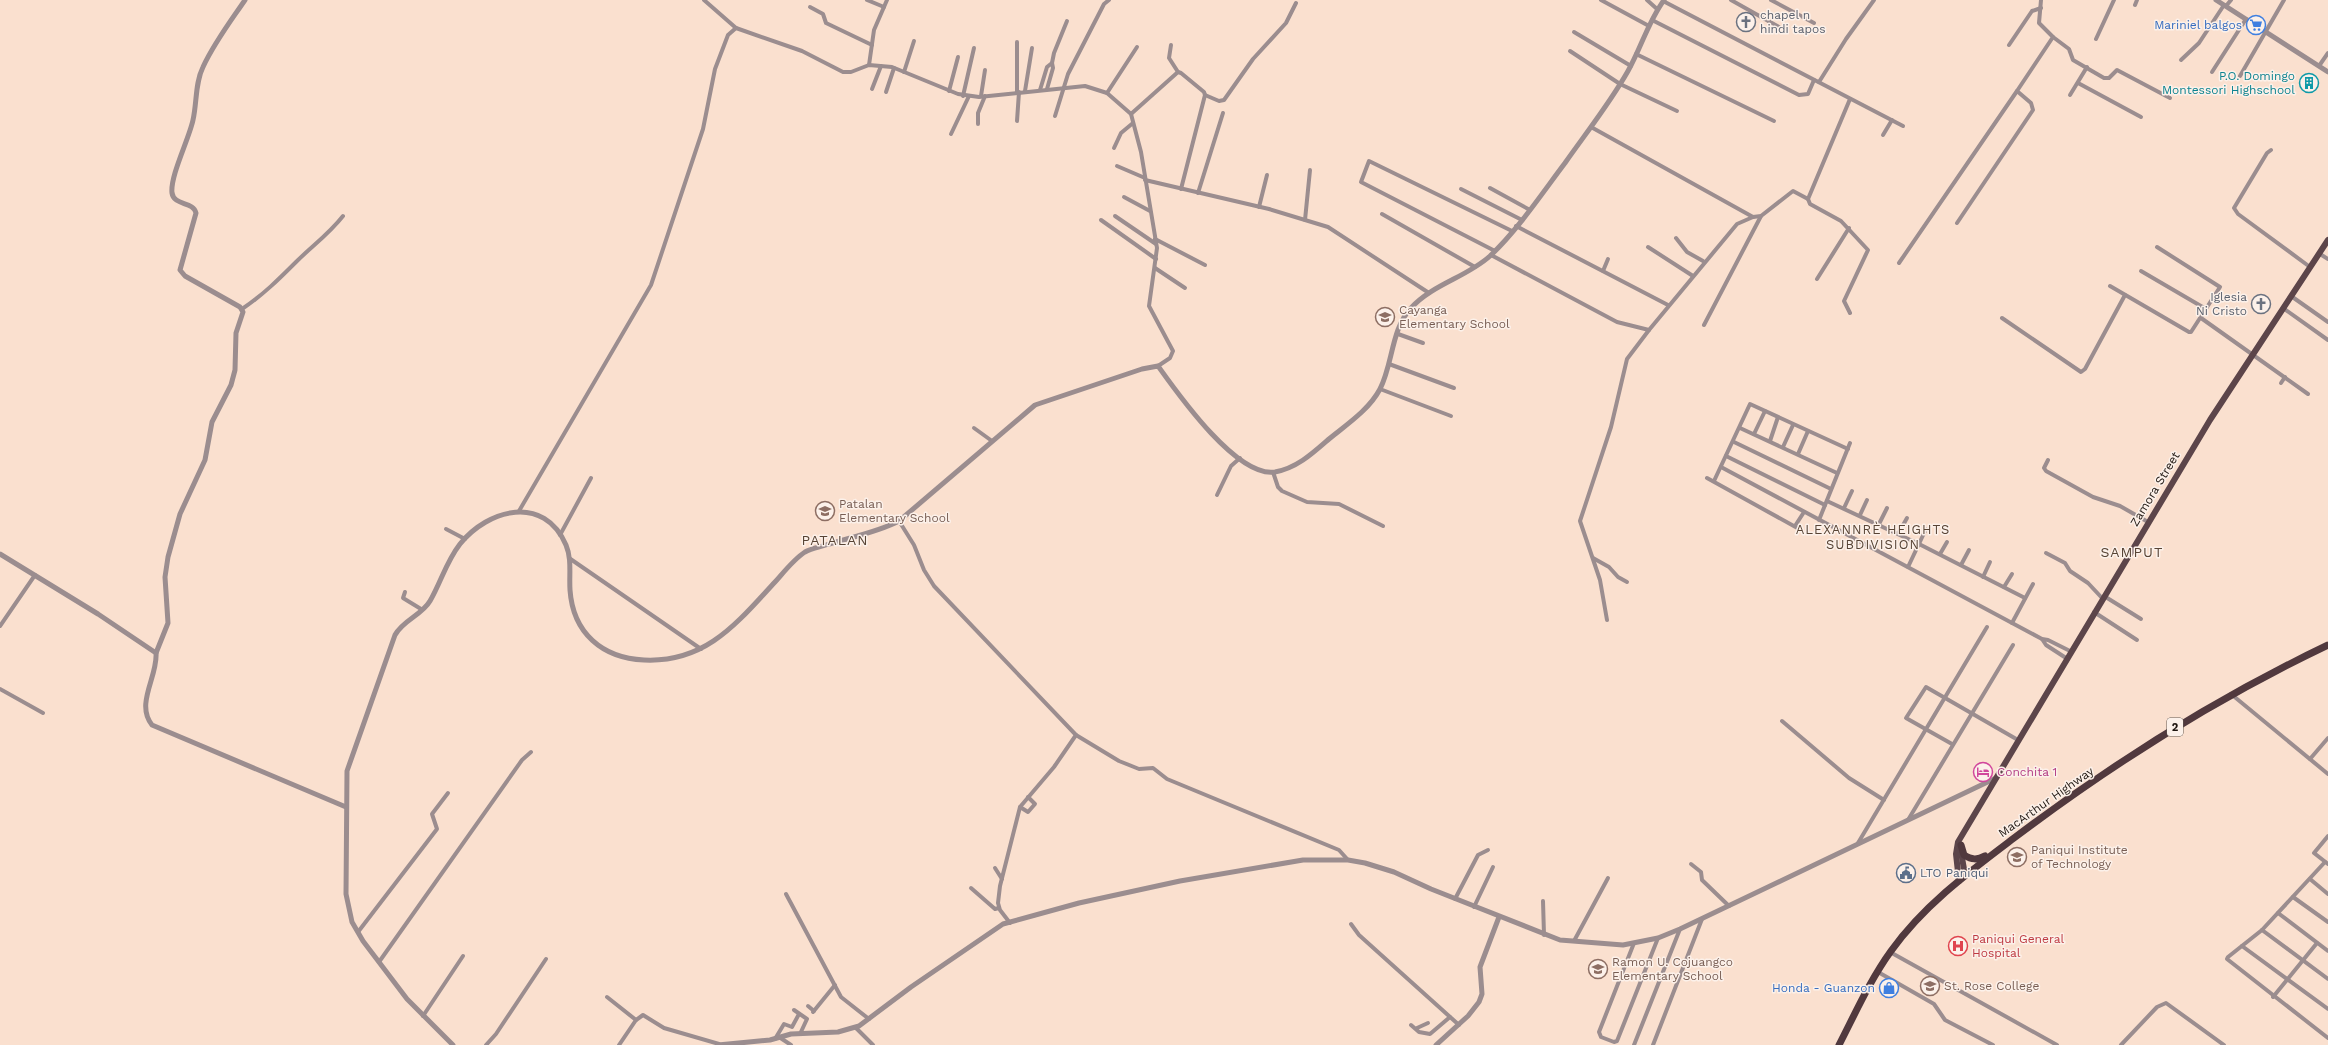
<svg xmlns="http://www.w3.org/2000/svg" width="2328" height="1045" viewBox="0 0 2328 1045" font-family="'Work Sans',sans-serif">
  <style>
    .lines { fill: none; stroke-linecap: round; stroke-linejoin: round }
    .minor { stroke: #9b8d8f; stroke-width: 4 }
    .tertiary { stroke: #9b8d8f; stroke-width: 5 }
    .primary { stroke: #5c454a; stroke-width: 6 }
    .trunk { stroke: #51393e; stroke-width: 7 }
    .labels { text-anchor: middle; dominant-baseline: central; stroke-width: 3; stroke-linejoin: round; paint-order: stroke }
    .shield { fill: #fcf1ea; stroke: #615851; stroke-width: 1 }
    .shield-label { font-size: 11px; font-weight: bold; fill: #1f1610 }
    .worship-label { font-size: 12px; fill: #5b616d; stroke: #fcf1ea; text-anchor: start }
    .shop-label { font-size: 12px; fill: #366cbe; stroke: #fcf1ea; text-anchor: end }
    .culture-label { font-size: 12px; fill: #0d838f; stroke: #fcf1ea; text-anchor: end }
    .education-label { font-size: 12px; fill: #785e54; stroke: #fcf1ea; text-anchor: start }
    .street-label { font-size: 12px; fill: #1f1610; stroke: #fcf1ea }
    .hotel-label { font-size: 12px; fill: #b23c85; stroke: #fcf1ea; text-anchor: start }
    .service-label { font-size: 12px; fill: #4e5e75; stroke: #fcf1ea; text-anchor: start }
    .health-label { font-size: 12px; fill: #be3a42; stroke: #fcf1ea; text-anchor: start }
    .neighbourhood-label { font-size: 13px; letter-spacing: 1px; fill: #584435; stroke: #fcf1ea }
    .quarter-label { font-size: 14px; letter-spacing: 1px; fill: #584435; stroke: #fcf1ea }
  </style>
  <rect width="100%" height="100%" fill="#fae0cf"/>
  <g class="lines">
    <!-- minor -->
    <g class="minor">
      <path d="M704 0 736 28"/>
      <path d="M867 0 884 7"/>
      <path d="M1601 0 1649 26"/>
      <path d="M1647 0 1657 9"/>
      <path d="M1731 0 1779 27"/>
      <path d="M1771 0 1814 23"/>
      <path d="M1663 1 1903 126"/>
      <path d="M2135 5 2137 0"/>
      <path d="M2226 6 2231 0"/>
      <path d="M810 7 823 14 826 23 872 45"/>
      <path d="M1652 20 1799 95 1808 94 1814 80"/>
      <path d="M1574 32 1631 66"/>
      <path d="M2053 37 2069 49 2073 60 2104 78H2109L2117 70 2170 98"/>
      <path d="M2096 39 2114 0"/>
      <path d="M1171 45 1169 58 1178 72"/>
      <path d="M2009 45 2032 11 2041 8"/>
      <path d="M1570 51 1620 84 1677 111"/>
      <path d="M1636 54 1774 121"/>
      <path d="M2181 60 2199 43 2224 5"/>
      <path d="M869 65 874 30 887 0"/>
      <path d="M2319 66 2328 53"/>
      <path d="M904 72 914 41"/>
      <path d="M2212 72 2246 19"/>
      <path d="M2240 76 2284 0"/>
      <path d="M1819 82 1846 39 1874 0"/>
      <path d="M2078 83 2141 117"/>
      <path d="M872 89 881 66"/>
      <path d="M1047 89 1053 68 1052 63 1054 53 1067 21"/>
      <path d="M1040 90 1047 67 1052 63"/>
      <path d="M949 91 958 57"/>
      <path d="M1025 91 1032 48"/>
      <path d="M886 92 894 68"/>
      <path d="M1017 93V42"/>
      <path d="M1107 93 1137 47"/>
      <path d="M1205 95 1219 101 1224 100 1253 59 1286 23 1296 3"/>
      <path d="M2070 95 2087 67"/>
      <path d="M963 96 974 48"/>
      <path d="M981 96 985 70"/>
      <path d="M1131 114 1178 72 1181 73 1204 92 1205 95 1181 189"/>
      <path d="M1055 116 1068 74 1104 4 1109 0"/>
      <path d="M1017 121 1019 92"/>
      <path d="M978 124V113L985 96"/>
      <path d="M1591 127 1753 217"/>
      <path d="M951 134 969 96"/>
      <path d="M1883 135 1892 120"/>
      <path d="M1114 148 1121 133 1133 123"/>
      <path d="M2271 150 2267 153 2234 208 2238 214 2310 267"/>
      <path d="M1117 166 1145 178"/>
      <path d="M1145 180 1269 209 1328 227 1429 293"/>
      <path d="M1490 188 1530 210"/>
      <path d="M1461 189 1522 220"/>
      <path d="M1198 193 1223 113"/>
      <path d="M1124 197 1150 211"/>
      <path d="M1808 199 1810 204 1841 221 1868 250 1844 301 1850 313"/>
      <path d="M1259 207 1267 175"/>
      <path d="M1382 214 1475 267"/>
      <path d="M1115 216 1156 244"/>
      <path d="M1101 220 1156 259"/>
      <path d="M1305 220 1310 170"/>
      <path d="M1957 223 2033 110 2031 103 2017 91 2053 37 2039 23 2041 0"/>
      <path d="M1516 226 1668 305"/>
      <path d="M1676 238 1687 252 1703 261"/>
      <path d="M1155 239 1205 265"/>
      <path d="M1648 247 1693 276"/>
      <path d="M1495 251 1361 182 1369 161 1512 231"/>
      <path d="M2320 254 2328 259"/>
      <path d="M1491 255 1617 322 1649 330 1627 359 1611 427 1580 521 1600 580 1607 620"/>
      <path d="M1899 263 2017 91"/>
      <path d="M1155 268 1185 288"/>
      <path d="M1603 271 1608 259"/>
      <path d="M2141 271 2206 309"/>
      <path d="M1817 279 1849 228"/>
      <path d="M2110 286 2189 332H2191L2220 287 2157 247"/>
      <path d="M2291 296 2328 322"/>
      <path d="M2283 308 2328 340"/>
      <path d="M242 309C263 295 279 279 296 262 312 246 329 234 343 216"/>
      <path d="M2002 318 2081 372 2085 369 2125 295"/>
      <path d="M2201 318 2308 394"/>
      <path d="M1704 325 1761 216"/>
      <path d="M1649 330 1737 224 1753 217 1761 216 1793 191 1808 199 1850 99"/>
      <path d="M1398 334 1423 343"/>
      <path d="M1389 364 1454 388"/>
      <path d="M2281 383 2285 377"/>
      <path d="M1380 389 1451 416"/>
      <path d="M974 428 992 441"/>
      <path d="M1740 428 1837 473"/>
      <path d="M1754 434 1765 411"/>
      <path d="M1770 441 1778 417"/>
      <path d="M1734 442 1831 489"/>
      <path d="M1783 447 1793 425"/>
      <path d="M1798 454 1808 431"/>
      <path d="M1726 456 1825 505"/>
      <path d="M2048 460 2044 468 2046 471 2093 497 2120 506 2148 522"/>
      <path d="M1721 467 2042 639 2048 640 2070 651"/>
      <path d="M1273 472 1278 487 1282 491 1307 502 1339 504 1383 526"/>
      <path d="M1707 478 1801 530"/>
      <path d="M1714 481 1750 404 1848 449"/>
      <path d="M1217 495 1231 466 1240 458"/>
      <path d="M1827 501 1919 544 2025 598"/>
      <path d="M1844 508 1852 491"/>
      <path d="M519 511 651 285 703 129 715 69 728 35 736 28 802 51 843 72H851L869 65 892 67 958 94 979 97 1085 86 1107 93 1131 114 1141 152 1157 248 1149 306 1173 351 1170 358 1158 366"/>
      <path d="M1860 515 1867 500"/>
      <path d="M1819 520 1850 443"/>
      <path d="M899 521 914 545 924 570 934 586 1076 735 1054 767 1020 807 1000 886 998 903 1000 910 1010 923"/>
      <path d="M1879 524 1887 508"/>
      <path d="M1795 526 1804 512"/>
      <path d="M446 529 465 539"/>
      <path d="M1898 534 1907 518"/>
      <path d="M560 535 591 478"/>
      <path d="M2046 553 2065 563 2070 571 2088 583 2102 598"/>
      <path d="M1940 554 1947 542"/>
      <path d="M569 558 701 649"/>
      <path d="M1593 558 1609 567 1618 577 1627 582"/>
      <path d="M1961 565 1969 550"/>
      <path d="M1908 567 1926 529"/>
      <path d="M1983 577 1990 562"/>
      <path d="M2004 587 2012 574"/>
      <path d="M405 592 403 598 421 609"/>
      <path d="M2104 596 2141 619"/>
      <path d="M2094 612 2137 640"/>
      <path d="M2012 623 2033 584"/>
      <path d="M0 626 35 575"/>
      <path d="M2042 639 2046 645 2066 658"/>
      <path d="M0 689 43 713"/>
      <path d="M2231 694 2328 774"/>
      <path d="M1782 721 1849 778 1884 800"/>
      <path d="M1076 735 1119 761 1139 769 1153 768 1167 779 1339 850 1348 860"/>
      <path d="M1952 744 1906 718 1926 687 2018 740"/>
      <path d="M2310 759 2328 738"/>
      <path d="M1020 807 1028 812 1035 804 1028 797"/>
      <path d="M1908 820 2013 645"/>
      <path d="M2328 836 2314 853 2328 864"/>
      <path d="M1858 843 1987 627"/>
      <path d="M2325 862 2262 930 2228 957 2227 959 2328 1038"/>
      <path d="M1691 864 1701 872 1702 880 1729 906"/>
      <path d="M995 868 1002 879"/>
      <path d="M2310 879 2328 894"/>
      <path d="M971 888 995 909 999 908"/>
      <path d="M786 894 841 997 869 1019"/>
      <path d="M2293 897 2328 922"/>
      <path d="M1455 899 1478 855 1488 850"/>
      <path d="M1543 901 1544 935"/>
      <path d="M1474 907 1493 867"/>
      <path d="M2278 913 2328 951"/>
      <path d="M1351 924 1359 935 1459 1025"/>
      <path d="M2262 930 2328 979"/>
      <path d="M358 932 437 829 432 814 448 793"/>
      <path d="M1574 941 1608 878"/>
      <path d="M1634 943 1599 1032 1601 1037 1614 1042 1617 1041 1658 938"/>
      <path d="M2242 946 2328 1009"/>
      <path d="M1890 952 2057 1045"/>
      <path d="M379 962 522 760 531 752"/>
      <path d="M1878 972 1934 1004 1945 1020 1993 1045"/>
      <path d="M607 997 636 1020"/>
      <path d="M2273 997 2317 943"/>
      <path d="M808 1006 814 1011"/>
      <path d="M794 1010 807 1019 800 1034"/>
      <path d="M813 1012 835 985"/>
      <path d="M423 1016 463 956"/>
      <path d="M1411 1025 1419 1032 1430 1034 1450 1017"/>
      <path d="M855 1027 873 1045"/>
      <path d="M1417 1028 1428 1023"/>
      <path d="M779 1037 791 1045"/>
      <path d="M775 1039 784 1024 792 1027 799 1014"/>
      <path d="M486 1045 496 1034 546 959"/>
      <path d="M619 1045 636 1020 643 1015 664 1028 719 1044"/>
      <path d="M1634 1045 1680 929"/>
      <path d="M1653 1045 1702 919"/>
      <path d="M2121 1045 2157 1007 2166 1003 2224 1045"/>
    </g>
    <!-- tertiary -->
    <g class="tertiary">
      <path d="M2216 0 2328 72"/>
      <path d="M0 554 98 614 156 653C158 676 135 704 152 725L346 807"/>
      <path d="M156 653 168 623 165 577 168 557 180 514 205 460 212 422 231 385 235 370 236 333 243 312 240 307 185 276 180 270 196 213C193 201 174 206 172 193 170 176 189 139 193 120 197 103 195 83 203 67 214 43 230 22 245 0"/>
      <path d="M453 1045 407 999 363 941 352 922 346 894 347 771 395 635C403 620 422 615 430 601 441 582 446 562 460 544 488 509 544 494 566 545 572 559 569 575 570 590 573 633 602 658 644 660 706 663 737 623 775 582 784 572 794 559 805 552 812 548 821 547 829 544 852 537 878 532 899 521L1035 405 1142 369 1158 366C1178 394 1237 478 1275 472 1297 468 1313 453 1329 439 1346 425 1369 410 1380 389 1393 364 1391 329 1411 308 1433 284 1467 277 1490 256 1517 231 1543 192 1565 163 1586 133 1610 103 1628 71 1641 48 1648 22 1664 0"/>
      <path d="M718 1045 770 1040 791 1034 838 1032 859 1026 911 987 1003 924 1079 903 1180 881 1303 860H1348L1365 863 1394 872 1431 889 1560 940 1623 945 1658 938 1680 929 1996 778"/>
      <path d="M1436 1045 1468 1016 1479 1002 1482 994 1480 967 1499 917"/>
    </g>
    <!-- primary -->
    <g class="primary">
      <path d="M1960 846 1965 875"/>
      <path d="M1959 881 1956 854 1958 842 2210 420 2328 240"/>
    </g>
    <!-- trunk -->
    <g class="trunk">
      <path d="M1961 845 1964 855C1972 860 1977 860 1985 856"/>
      <path d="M1839 1045C1855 1014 1870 980 1891 951 1924 905 1969 872 2014 838 2112 764 2217 698 2328 645"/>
    </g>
  </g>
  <!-- icons -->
  <defs>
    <g id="church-ring" transform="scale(1)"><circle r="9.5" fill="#fcf1ea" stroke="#6b7280" stroke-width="1.5"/><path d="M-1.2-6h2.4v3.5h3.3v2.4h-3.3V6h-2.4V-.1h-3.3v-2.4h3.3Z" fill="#6b7280"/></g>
    <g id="supermarket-ring" transform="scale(1)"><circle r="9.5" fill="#fcf1ea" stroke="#3f7fe0" stroke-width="1.5"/><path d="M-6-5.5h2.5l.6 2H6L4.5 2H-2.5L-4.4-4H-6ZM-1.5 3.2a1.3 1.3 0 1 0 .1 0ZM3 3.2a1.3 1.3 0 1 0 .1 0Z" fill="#3f7fe0"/></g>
    <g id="building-ring" transform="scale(1)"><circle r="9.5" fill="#fcf1ea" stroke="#0f9aa8" stroke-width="1.5"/><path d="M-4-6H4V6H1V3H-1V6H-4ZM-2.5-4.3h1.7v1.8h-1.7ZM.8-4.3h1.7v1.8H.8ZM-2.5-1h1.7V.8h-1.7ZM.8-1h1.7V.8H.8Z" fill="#0f9aa8"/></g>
    <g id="school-ring" transform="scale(1)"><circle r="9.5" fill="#fcf1ea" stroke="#8d6e63" stroke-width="1.5"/><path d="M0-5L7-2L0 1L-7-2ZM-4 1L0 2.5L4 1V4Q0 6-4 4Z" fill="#8d6e63"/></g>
    <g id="hotel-ring" transform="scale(1)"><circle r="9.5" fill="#fcf1ea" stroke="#d1479c" stroke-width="1.5"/><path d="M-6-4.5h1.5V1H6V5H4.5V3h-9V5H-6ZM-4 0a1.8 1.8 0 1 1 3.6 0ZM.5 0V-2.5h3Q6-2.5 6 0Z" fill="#d1479c"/></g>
    <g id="civic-ring" transform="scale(1)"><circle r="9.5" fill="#fcf1ea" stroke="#5c6f8a" stroke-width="1.5"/><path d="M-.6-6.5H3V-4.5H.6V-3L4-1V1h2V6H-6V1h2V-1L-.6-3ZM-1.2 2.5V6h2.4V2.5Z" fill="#5c6f8a"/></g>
    <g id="hospital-ring" transform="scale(1)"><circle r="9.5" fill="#fcf1ea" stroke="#e0444e" stroke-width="1.5"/><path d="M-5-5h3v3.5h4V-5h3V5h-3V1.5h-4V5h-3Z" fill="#e0444e"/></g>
    <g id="university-ring" transform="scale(1)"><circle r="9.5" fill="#fcf1ea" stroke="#8d6e63" stroke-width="1.5"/><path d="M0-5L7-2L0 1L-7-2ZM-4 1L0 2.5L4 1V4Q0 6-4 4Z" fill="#8d6e63"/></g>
    <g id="shop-ring" transform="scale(1)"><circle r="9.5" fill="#fcf1ea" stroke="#3f7fe0" stroke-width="1.5"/><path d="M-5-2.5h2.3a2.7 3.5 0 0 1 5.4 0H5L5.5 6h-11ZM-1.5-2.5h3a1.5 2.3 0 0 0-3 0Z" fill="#3f7fe0"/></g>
  </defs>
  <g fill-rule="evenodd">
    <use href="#church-ring" x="1746" y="22"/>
    <use href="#supermarket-ring" x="2256" y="25"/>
    <use href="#building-ring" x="2309" y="83"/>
    <use href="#church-ring" x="2261" y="304"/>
    <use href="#school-ring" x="1385" y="317"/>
    <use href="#school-ring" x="825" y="511"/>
    <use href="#hotel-ring" x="1983" y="772"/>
    <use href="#school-ring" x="2017" y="857"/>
    <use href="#civic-ring" x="1906" y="873"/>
    <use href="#hospital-ring" x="1958" y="946"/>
    <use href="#school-ring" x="1598" y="969"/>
    <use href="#university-ring" x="1930" y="986"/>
    <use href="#shop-ring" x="1889" y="988"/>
  </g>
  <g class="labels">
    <!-- shield labels -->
    <rect class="shield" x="2167" y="718" width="16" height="18" rx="3"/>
    <g class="shield-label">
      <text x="2175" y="727">2</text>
    </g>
    <!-- worship labels -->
    <g class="worship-label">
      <text x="1760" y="15">chapel n<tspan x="1760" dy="14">hindi tapos</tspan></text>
      <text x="2247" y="297" text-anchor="end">Iglesia<tspan x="2247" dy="14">Ni Cristo</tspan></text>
    </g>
    <!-- shop labels -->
    <g class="shop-label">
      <text x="2242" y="25">Mariniel balgos</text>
      <text x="1875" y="988">Honda - Guanzon</text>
    </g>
    <!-- culture labels -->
    <g class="culture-label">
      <text x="2295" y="76">P.O. Domingo<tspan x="2295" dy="14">Montessori Highschool</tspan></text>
    </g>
    <!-- education labels -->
    <g class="education-label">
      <text x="1399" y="310">Cayanga<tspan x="1399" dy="14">Elementary School</tspan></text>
      <text x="839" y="504">Patalan<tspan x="839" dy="14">Elementary School</tspan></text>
      <text x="2031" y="850">Paniqui Institute<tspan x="2031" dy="14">of Technology</tspan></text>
      <text x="1612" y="962">Ramon U. Cojuangco<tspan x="1612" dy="14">Elementary School</tspan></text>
      <text x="1944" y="986">St. Rose College</text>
    </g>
    <!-- street labels -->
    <g class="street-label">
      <text transform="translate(2155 489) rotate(-59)">Zamora Street</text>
      <text transform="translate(2046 802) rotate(-35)">MacArthur Highway</text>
    </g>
    <!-- hotel labels -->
    <g class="hotel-label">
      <text x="1997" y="772">Conchita 1</text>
    </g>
    <!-- service labels -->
    <g class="service-label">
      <text x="1920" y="873">LTO Paniqui</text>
    </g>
    <!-- health labels -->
    <g class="health-label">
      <text x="1972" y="939">Paniqui General<tspan x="1972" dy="14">Hospital</tspan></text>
    </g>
    <!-- neighbourhood labels -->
    <g class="neighbourhood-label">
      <text x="1873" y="529">ALEXANNRÈ HEIGHTS<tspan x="1873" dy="15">SUBDIVISION</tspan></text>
    </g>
    <!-- quarter labels -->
    <g class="quarter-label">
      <text x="835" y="540">PATALAN</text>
      <text x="2132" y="552">SAMPUT</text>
    </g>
  </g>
</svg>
